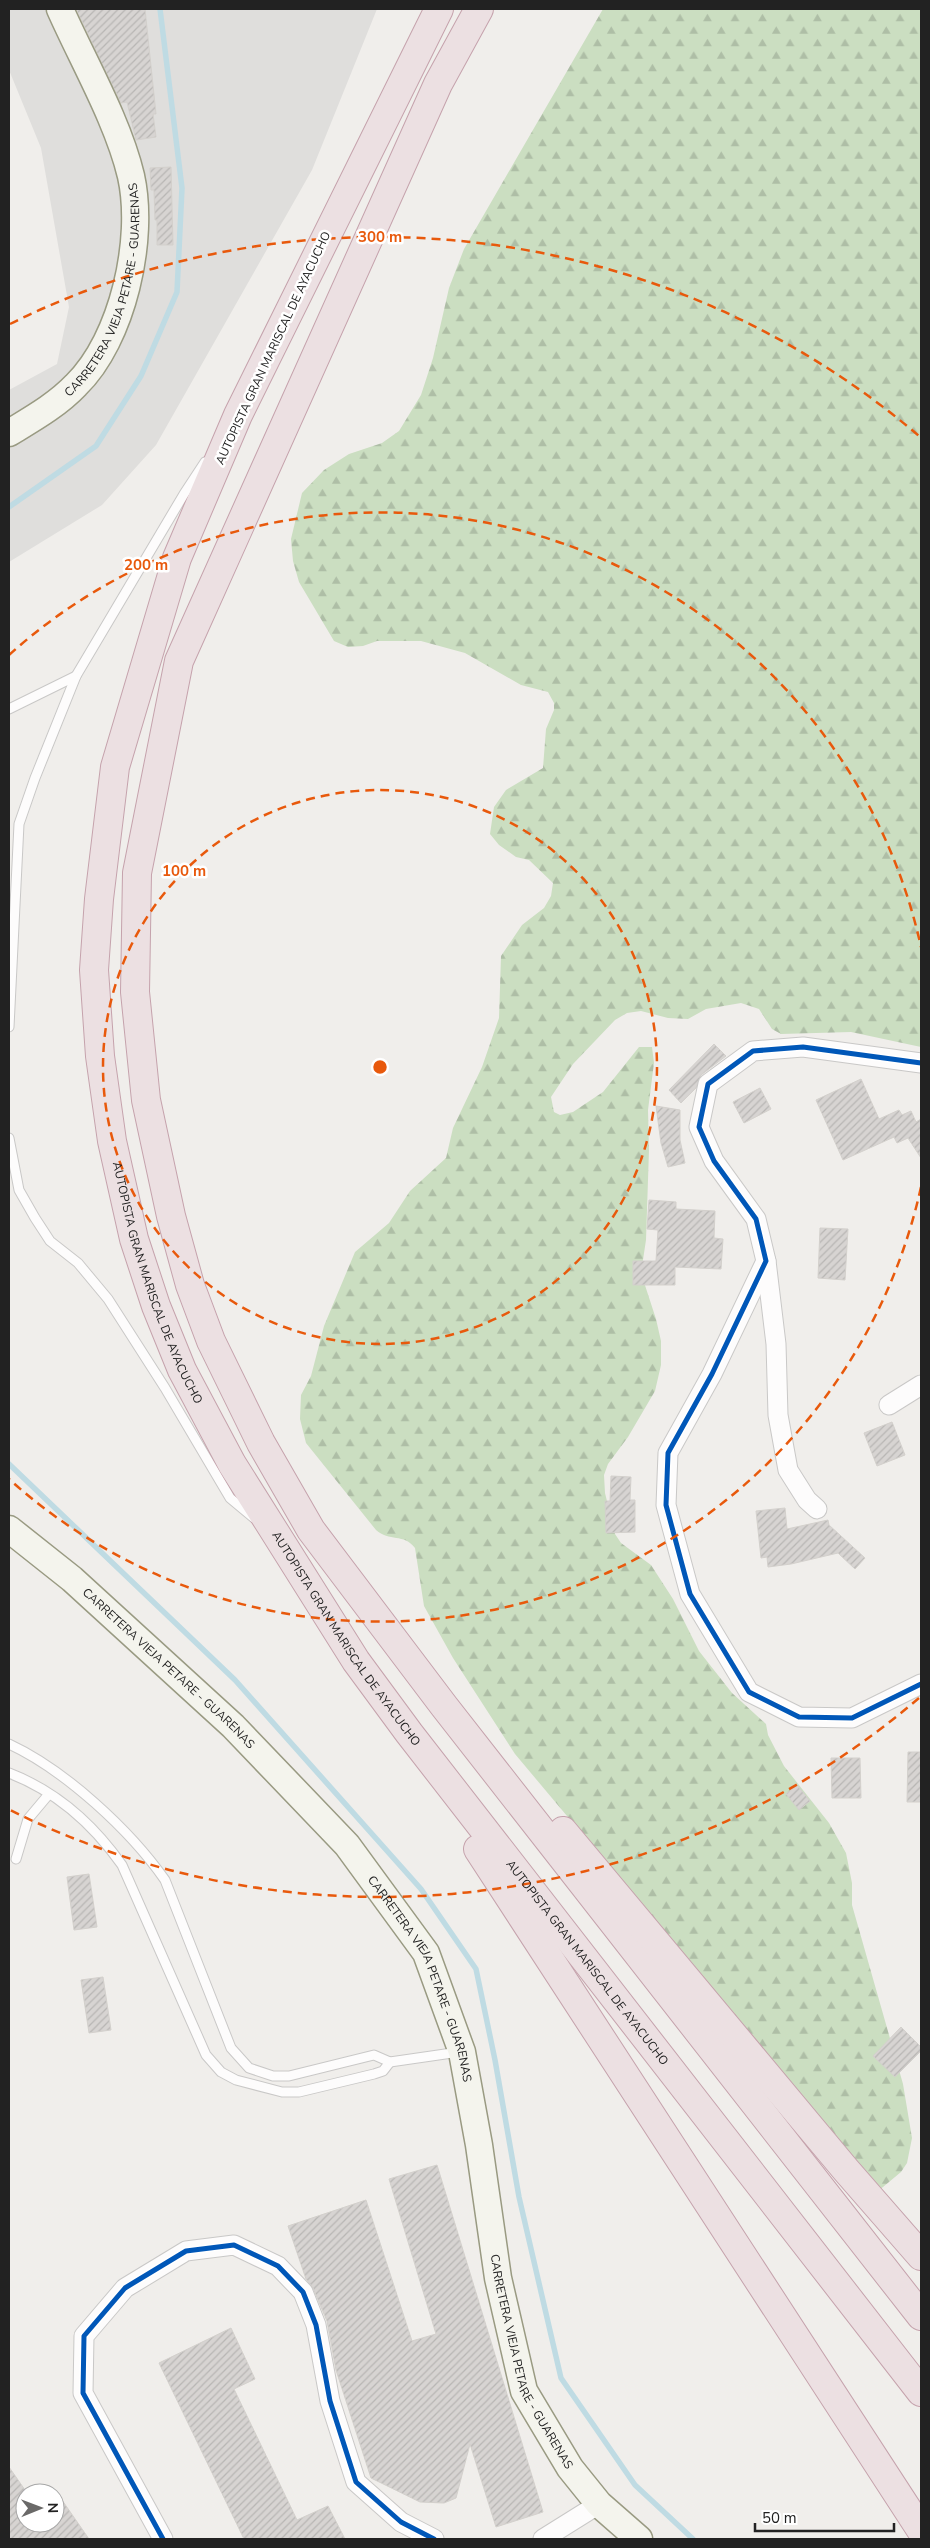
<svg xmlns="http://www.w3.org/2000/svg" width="930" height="2548" viewBox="0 0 930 2548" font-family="'Nunito Sans',sans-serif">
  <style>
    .residential { fill: #dfdedc }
    .forest { fill: url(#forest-firs) }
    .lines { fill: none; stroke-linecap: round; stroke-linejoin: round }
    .stream { stroke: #bfdbe3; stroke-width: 5.5 }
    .building { fill: url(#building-hatch); stroke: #d3d0cc }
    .lane-casing { stroke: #c9c8c7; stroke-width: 11 }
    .street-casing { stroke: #c9c8c7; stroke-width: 21 }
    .secondary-casing { stroke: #999a82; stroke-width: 29 }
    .highway-casing { stroke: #c5a2ac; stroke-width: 30 }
    .lane { stroke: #fdfcfc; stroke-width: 9 }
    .street { stroke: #fdfcfc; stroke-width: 19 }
    .secondary { stroke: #f4f4ed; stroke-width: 26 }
    .highway { stroke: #ece0e2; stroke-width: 28 }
    .cycleway-casing { stroke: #fff; stroke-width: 8 }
    .cycleway { stroke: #0057b8; stroke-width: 5 }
    .ring { fill: none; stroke: #e8590c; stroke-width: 2.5; stroke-dasharray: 9 6 }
    .labels { text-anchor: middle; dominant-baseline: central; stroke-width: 5; stroke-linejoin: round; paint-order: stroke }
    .street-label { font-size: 12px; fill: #222; stroke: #fff }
    .centre { fill: #e8590c; stroke: #fff; stroke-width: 2.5 }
    .ring-label { font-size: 15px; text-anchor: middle; font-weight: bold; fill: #e8590c; stroke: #fff; stroke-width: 5; stroke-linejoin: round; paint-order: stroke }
  </style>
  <defs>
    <pattern id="forest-firs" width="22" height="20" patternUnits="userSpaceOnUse" patternTransform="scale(1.25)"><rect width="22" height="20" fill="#cbdec1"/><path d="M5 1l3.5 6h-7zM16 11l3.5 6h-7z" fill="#aebea6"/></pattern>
    <pattern id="building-hatch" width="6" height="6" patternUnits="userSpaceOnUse" patternTransform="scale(1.25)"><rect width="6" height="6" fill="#d7d4d2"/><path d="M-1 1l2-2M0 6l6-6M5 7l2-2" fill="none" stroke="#b8b6b4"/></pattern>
  </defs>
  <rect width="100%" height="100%" fill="#f0eeeb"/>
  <!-- residential -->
  <path class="residential" d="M9 9H377L312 170 156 445 102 505 9 562V390L57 364 69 307 41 148 9 70Z"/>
  <!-- forest -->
  <path class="forest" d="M603 9H921V1047L851 1032 781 1034 772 1029 759 1009 741 1003 706 1009 688 1019 668 1018 641 1011 627 1013 615 1020 573 1064 551 1097 554 1112 560 1115 573 1112 603 1092 639 1047H652L654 1063 648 1110 649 1150 646 1240 641 1273 656 1319 661 1341V1365L655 1391 628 1437 608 1464 604 1475 605 1493 615 1534 621 1543 651 1565 673 1599 699 1651 732 1693 766 1724 768 1735 784 1766 829 1823 846 1853 852 1883V1905L903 2084 912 2138 907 2163 901 2172 877 2192 687 1959 515 1754 453 1658 424 1606 415 1548C404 1533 389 1542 376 1530L306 1443 300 1419 301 1395 311 1376 324 1326 355 1252 389 1223 410 1191 446 1158 453 1128 482 1067 499 1018 501 956 522 925 544 908 551 896 553 883 529 860 516 857 499 845 490 834 494 807 506 790 543 768 546 729 554 710V703L548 692 521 685 465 653 421 641H377L363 646 348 647 334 641 299 582 293 561 291 539 302 493 324 470 349 454 382 443 399 431 421 395 433 358 449 288 464 249Z"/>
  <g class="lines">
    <!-- stream -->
    <g class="stream">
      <path d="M9 507 96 446 141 376 177 292 182 188 160 9"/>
      <path d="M9 1464 235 1680 421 1889 476 1969 495 2060 519 2197 561 2378 635 2485 693 2539"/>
    </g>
  </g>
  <!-- building -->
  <g class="building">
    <path d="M76 9H145L156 114H153L156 137 136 140 127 102 121 103Z"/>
    <path d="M171 167 173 245H157V220H155L154 190H151L150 168Z"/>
    <path d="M714 1044 726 1056 701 1075 696 1088 681 1103 669 1090Z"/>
    <path d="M861 1079 879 1119 899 1110 902 1115 911 1111 916 1122 921 1119V1158L908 1138 897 1143 894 1137 843 1160 816 1100Z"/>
    <path d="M760 1088 771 1109 744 1123 733 1102Z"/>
    <path d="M656 1106 680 1110V1140L685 1163 668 1167 661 1143Z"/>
    <path d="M649 1200 676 1202V1209L715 1211 714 1238 723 1239 721 1269 675 1267V1285H633V1261H656L658 1230 647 1229Z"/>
    <path d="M820 1228 848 1229 845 1280 818 1278Z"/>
    <path d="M892 1422 905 1455 877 1466 864 1433Z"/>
    <path d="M611 1476 631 1477 630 1500H635V1532L606 1533 605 1501H610Z"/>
    <path d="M785 1508 787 1529 828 1520 829 1525 865 1558 855 1569 838 1553 791 1564 768 1567 767 1557 761 1558 756 1511Z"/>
    <path d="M908 1752H921V1802H907Z"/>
    <path d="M831 1758H860L861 1798H832Z"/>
    <path d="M797 1785 810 1801 799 1810 786 1794Z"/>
    <path d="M89 1874 97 1927 74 1930 67 1877Z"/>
    <path d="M103 1977 111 2030 89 2033 81 1980Z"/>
    <path d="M901 2027 921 2047V2051L895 2077 873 2056Z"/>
    <path d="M437 2165 543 2512 496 2527 470 2444 456 2498 444 2503 420 2502 371 2478 336 2370 327 2321 313 2288 306 2279 288 2226 366 2200 412 2341 436 2334 389 2179Z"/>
    <path d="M231 2328 255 2379 234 2389 297 2520 328 2506 345 2539H244L159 2363Z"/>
    <path d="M9 2467 25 2490V2523H55V2490L89 2539H9Z"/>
  </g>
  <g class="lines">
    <!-- lane casing -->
    <g class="lane-casing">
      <g id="lane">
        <path d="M9 709 76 676"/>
        <path d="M9 1027 19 824 35 778 76 676 184 494 205 462"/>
        <path d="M9 1138 19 1190 35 1218 50 1241 78 1263 108 1299 165 1388 230 1498 254 1518"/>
        <path d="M9 1744C65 1770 130 1830 165 1880L231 2048 249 2068 273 2076H289L374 2055 390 2062 459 2052"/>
        <path d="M9 1773C56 1791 93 1824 122 1865L206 2055 221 2072 236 2080 282 2092H299L374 2074 383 2071 390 2062"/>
        <path d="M16 1859 28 1819 49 1794"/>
      </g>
    </g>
    <!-- street casing -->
    <g class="street-casing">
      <g id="street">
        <path d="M921 1063 803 1047 753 1051 708 1084 699 1127 714 1161 756 1219 766 1261 712 1374 668 1453 666 1505 690 1594 749 1692 799 1717 852 1718 921 1684"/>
        <path d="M766 1261 776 1344 778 1415 788 1470 807 1500 817 1509"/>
        <path d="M889 1405 921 1385"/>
        <path d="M163 2539 83 2393 84 2336 125 2288 186 2251 234 2245 278 2266 303 2292 316 2325 330 2401 356 2482 401 2522 434 2539"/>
        <path d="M543 2539 599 2504"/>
      </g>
    </g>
    <!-- secondary casing -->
    <g class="secondary-casing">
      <g id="secondary">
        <path id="s1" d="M9 433C32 419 57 405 76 385 123 339 145 239 131 176 118 121 83 61 60 9"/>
        <path id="s2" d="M9 1529 72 1579 233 1726 347 1845 426 1953 462 2052 479 2145 498 2278 524 2391 570 2468 599 2504 639 2539"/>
      </g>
    </g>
    <!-- highway casing -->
    <g class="highway-casing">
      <g id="highway">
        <path id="s3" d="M439 9 238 415 177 558 115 767 99 899 94 970 100 1056 112 1141 134 1239 156 1306 182 1370 232 1464 356 1661 409 1733 921 2392"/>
        <path d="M479 9 438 84 179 661 137 873 135 992 146 1100 171 1216 190 1285 211 1341 261 1443 311 1530 444 1706 921 2316"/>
        <path d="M563 1831 846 2170 921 2256"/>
        <path d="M478 1849 921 2530"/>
      </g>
    </g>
    <!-- lane -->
    <use href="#lane" class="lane"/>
    <!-- street -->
    <use href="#street" class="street"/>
    <!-- secondary -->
    <use href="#secondary" class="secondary"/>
    <!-- highway -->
    <use href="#highway" class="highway"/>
    <!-- cycleway casing -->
    <g class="cycleway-casing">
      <g id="cycleway">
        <path d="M921 1063 803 1047 753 1051 708 1084 699 1127 714 1161 756 1219 766 1261 712 1374 668 1453 666 1505 690 1594 749 1692 799 1717 852 1718 921 1684"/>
        <path d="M163 2539 83 2393 84 2336 125 2288 186 2251 234 2245 278 2266 303 2292 316 2325 330 2401 356 2482 401 2522 434 2539"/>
      </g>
    </g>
    <!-- cycleway -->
    <use href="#cycleway" class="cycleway"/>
  </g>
  <!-- distance rings -->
  <g class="ring">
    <circle cx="380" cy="1067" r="277"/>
    <path d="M921 1187A554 554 0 0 1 9 1479M9 655A554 554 0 0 1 921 947"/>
    <path d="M919 1698A830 830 0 0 1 10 1810M10 324A830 830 0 0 1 919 436"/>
  </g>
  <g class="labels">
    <!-- street labels -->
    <g class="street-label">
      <text stroke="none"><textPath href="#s1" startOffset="184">CARRETERA VIEJA PETARE - GUARENAS</textPath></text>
      <text transform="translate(273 348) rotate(-65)">AUTOPISTA GRAN MARISCAL DE AYACUCHO</text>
      <text stroke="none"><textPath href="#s3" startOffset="1352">AUTOPISTA GRAN MARISCAL DE AYACUCHO</textPath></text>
      <text stroke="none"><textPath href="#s3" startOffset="1758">AUTOPISTA GRAN MARISCAL DE AYACUCHO</textPath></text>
      <text stroke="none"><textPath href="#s2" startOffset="212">CARRETERA VIEJA PETARE - GUARENAS</textPath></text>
      <text stroke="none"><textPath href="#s3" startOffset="2162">AUTOPISTA GRAN MARISCAL DE AYACUCHO</textPath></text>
      <text stroke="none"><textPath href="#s2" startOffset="618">CARRETERA VIEJA PETARE - GUARENAS</textPath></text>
      <text stroke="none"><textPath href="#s2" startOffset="1022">CARRETERA VIEJA PETARE - GUARENAS</textPath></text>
    </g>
  </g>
  <circle cx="380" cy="1067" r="8" class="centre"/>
  <g class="ring-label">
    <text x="380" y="242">300 m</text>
    <text x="146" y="570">200 m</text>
    <text x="184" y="876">100 m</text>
  </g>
  <!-- border -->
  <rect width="930" height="2548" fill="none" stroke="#222222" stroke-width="20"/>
  <!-- north arrow -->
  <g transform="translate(40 2508) rotate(89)"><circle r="24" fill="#ffffff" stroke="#a7a7a7"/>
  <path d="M0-4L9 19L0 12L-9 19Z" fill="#6a6968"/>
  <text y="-8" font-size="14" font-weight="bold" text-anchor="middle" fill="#222222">N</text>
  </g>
  <!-- scale -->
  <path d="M755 2523v8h139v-8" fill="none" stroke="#222222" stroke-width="2.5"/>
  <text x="762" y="2523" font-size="15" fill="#222222" stroke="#ffffff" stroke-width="4" paint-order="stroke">50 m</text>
</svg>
